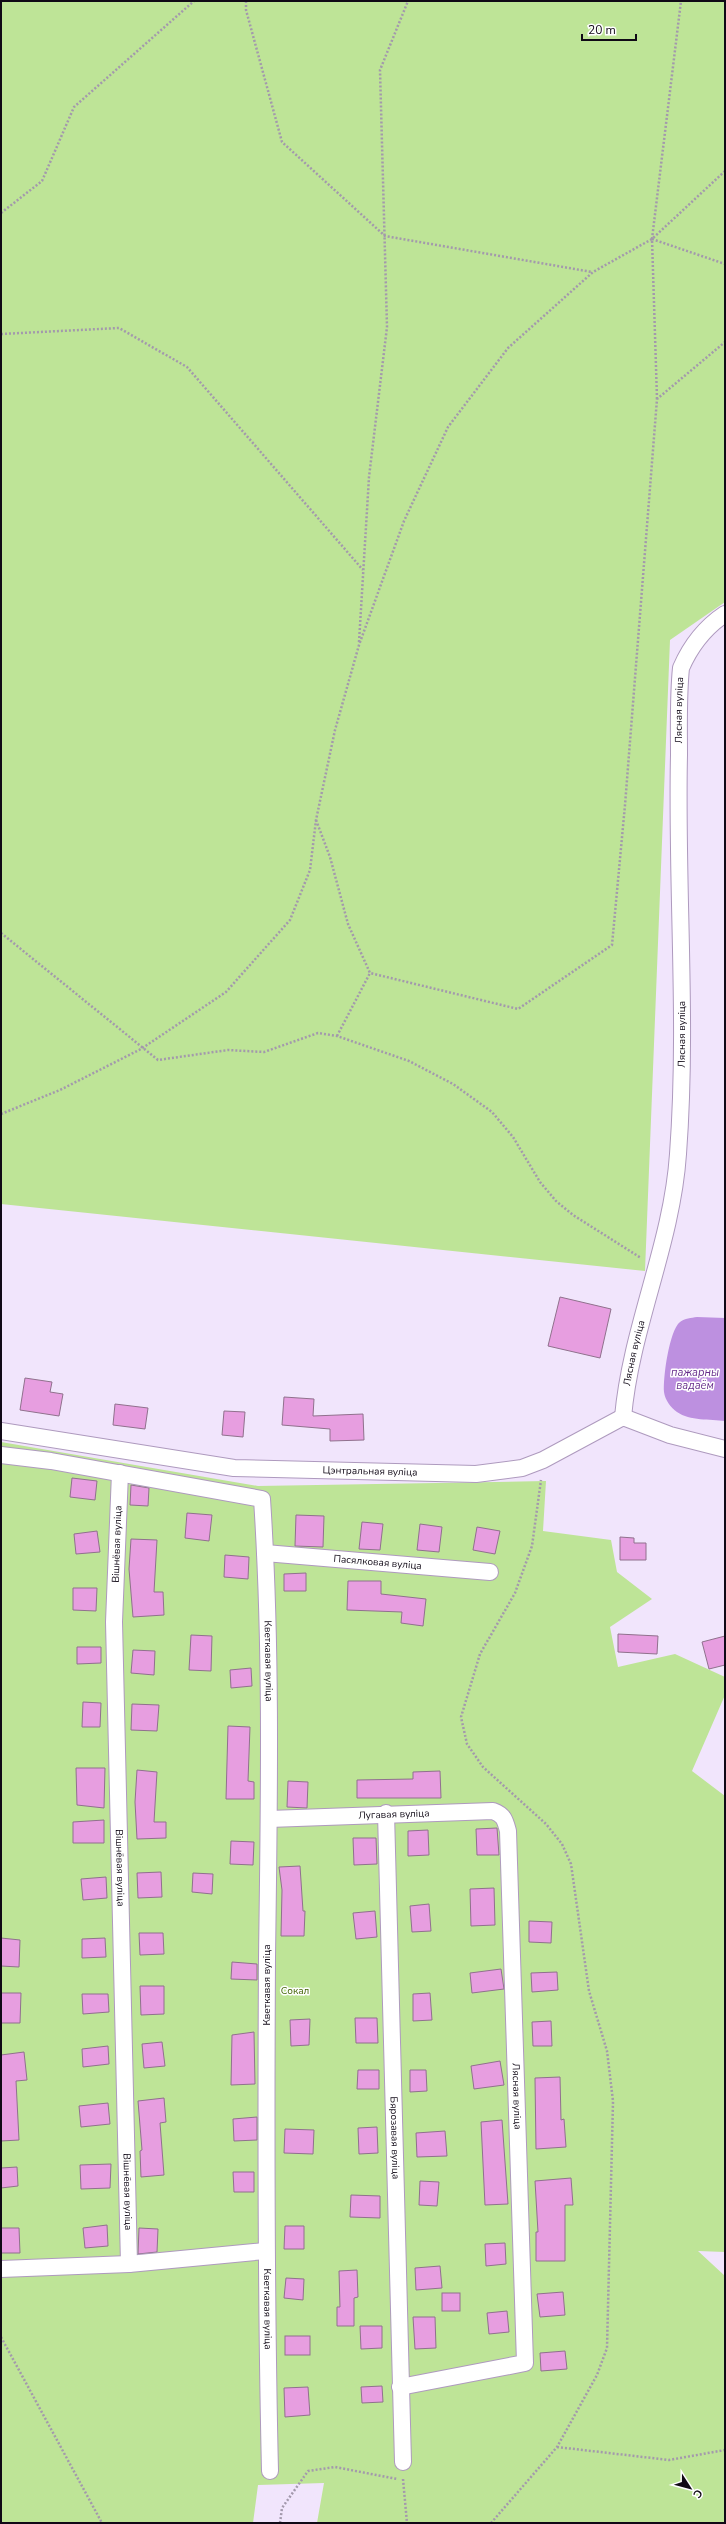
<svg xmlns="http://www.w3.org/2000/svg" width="726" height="2524" viewBox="0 0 726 2524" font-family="'Nunito Sans',sans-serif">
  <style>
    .green { fill: #bee497 }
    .water { fill: #bd90e0 }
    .building { fill: #e79ee0; stroke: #90718d }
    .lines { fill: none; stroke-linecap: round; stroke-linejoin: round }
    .street-casing { stroke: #ae9abe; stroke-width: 18 }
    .path { stroke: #a399ac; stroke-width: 2.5; stroke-dasharray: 2 2; stroke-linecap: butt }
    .street { stroke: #fff; stroke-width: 16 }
    .labels { text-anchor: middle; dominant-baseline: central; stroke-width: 3; stroke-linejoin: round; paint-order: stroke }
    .street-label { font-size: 10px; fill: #100916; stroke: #fff }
    .park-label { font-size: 10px; fill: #3f6200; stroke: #fff }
    .water-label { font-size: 11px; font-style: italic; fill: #682f8c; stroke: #fff }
  </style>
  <rect width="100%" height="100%" fill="#f1e5fc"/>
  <!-- green -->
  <g class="green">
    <path d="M1 1H725V602L670 640 645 1271 1 1204Z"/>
    <path d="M1 1442 258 1486 546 1481 543 1531 611 1540 617 1572 652 1599 610 1627 618 1667 675 1654 725 1677V1695L692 1771 725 1796V2252L698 2251 725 2276V2523H317L324 2483 258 2485 253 2523H1Z"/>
  </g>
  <!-- water -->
  <path class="water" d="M697 1317 725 1318V1421C710 1419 690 1421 677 1412 671 1408 665 1400 664 1392 663 1378 669 1331 680 1322 685 1318 691 1318 697 1317Z"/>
  <!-- building -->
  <g class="building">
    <path d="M560 1297 611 1309 600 1358 548 1346Z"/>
    <path d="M25 1378 52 1382 50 1392 63 1394 59 1416 20 1410Z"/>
    <path d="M284 1397 314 1399 313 1416 363 1414 364 1440 330 1441V1429L282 1425Z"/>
    <path d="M115 1404 148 1408 145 1429 113 1425Z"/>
    <path d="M224 1411 245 1412 243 1437 222 1435Z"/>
    <path d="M72 1478 97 1481 95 1500 70 1497Z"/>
    <path d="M131 1485 149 1488 148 1506 130 1505Z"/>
    <path d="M187 1513 212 1515 209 1541 185 1538Z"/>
    <path d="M296 1515 324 1516 323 1547 295 1546Z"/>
    <path d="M362 1522 383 1524 380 1550 359 1549Z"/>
    <path d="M420 1524 442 1527 439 1552 417 1550Z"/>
    <path d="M477 1527 500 1531 495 1554 473 1550Z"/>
    <path d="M97 1531 100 1552 76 1554 74 1534Z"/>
    <path d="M620 1537 634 1538V1543H646V1560H620Z"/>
    <path d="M131 1539 157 1540 154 1592H163L164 1615 133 1617 129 1569Z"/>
    <path d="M225 1555 249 1557 248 1579 224 1577Z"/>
    <path d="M306 1573V1591H284V1574Z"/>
    <path d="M348 1581H381V1594L426 1599 423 1626 401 1623 402 1612 347 1610Z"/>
    <path d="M73 1588H97L96 1611 73 1610Z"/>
    <path d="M618 1634 658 1636 657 1654 618 1652Z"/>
    <path d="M191 1635 212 1636 211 1671 189 1670Z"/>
    <path d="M725 1636V1665L709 1669 702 1642Z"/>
    <path d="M77 1647H101V1663L77 1664Z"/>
    <path d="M133 1650 155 1651 154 1675 131 1673Z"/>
    <path d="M251 1668 252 1686 231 1688 230 1670Z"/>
    <path d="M83 1702 101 1703 100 1727H82Z"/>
    <path d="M132 1704 159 1705 157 1731 131 1730Z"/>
    <path d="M228 1726 250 1727 248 1781 254 1782V1799H226Z"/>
    <path d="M76 1768H105L104 1808 77 1805Z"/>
    <path d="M137 1770 157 1772 154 1822H166V1838L137 1839 135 1802Z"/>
    <path d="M440 1771 441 1798H357V1780L413 1779V1772Z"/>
    <path d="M288 1781 308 1782 307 1808 287 1807Z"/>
    <path d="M104 1820V1843H73V1822Z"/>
    <path d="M497 1828 499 1855H477L476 1829Z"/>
    <path d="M428 1830 429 1855 408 1856V1831Z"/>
    <path d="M353 1838H376L377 1864 354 1865Z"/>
    <path d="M231 1841 254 1842 253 1865 230 1864Z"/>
    <path d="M300 1866 303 1911H305L304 1936H281L282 1890 279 1867Z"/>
    <path d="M161 1872 162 1897 138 1898 137 1873Z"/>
    <path d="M193 1873 213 1874 212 1894 192 1892Z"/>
    <path d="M106 1877 107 1898 83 1900 81 1879Z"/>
    <path d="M494 1888 495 1925 471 1926 470 1889Z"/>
    <path d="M429 1904 431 1931 412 1932 410 1906Z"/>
    <path d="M375 1911 377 1937 356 1939 353 1913Z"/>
    <path d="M529 1921 552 1922 551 1943 529 1942Z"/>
    <path d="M139 1933H163L164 1954 140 1955Z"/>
    <path d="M1 1938 20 1940 19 1967 1 1966Z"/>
    <path d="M105 1938 106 1957 82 1958V1939Z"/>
    <path d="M232 1962 257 1964V1980L231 1979Z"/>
    <path d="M501 1969 504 1989 472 1993 470 1973Z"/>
    <path d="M557 1972 558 1990 532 1992 531 1973Z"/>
    <path d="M140 1986H164V2014L141 2015Z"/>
    <path d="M1 1993H21L20 2023H1Z"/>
    <path d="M430 1993 432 2020 413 2021V1994Z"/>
    <path d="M82 1994H108L109 2012 83 2014Z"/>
    <path d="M355 2018H377L378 2043H356Z"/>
    <path d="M310 2019 309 2045 291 2046 290 2020Z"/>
    <path d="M551 2021 552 2046H533L532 2022Z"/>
    <path d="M254 2032 255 2084 231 2085 232 2035Z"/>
    <path d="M162 2042 165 2066 144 2068 142 2044Z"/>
    <path d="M108 2046 109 2064 83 2067 82 2049Z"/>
    <path d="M24 2052 27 2080 16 2081 19 2140 1 2141V2055Z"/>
    <path d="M500 2061 504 2085 474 2089 471 2066Z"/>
    <path d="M358 2070H379V2089H357Z"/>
    <path d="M410 2070H426L427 2091 410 2092Z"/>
    <path d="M560 2077 561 2120 564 2119 566 2147 536 2149 535 2078Z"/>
    <path d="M164 2098 166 2122 160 2123 164 2175 141 2177 140 2151 142 2150 138 2101Z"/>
    <path d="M108 2103 110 2124 81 2127 79 2106Z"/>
    <path d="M257 2117V2140L234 2141 233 2119Z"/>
    <path d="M502 2120 508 2204 485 2205 481 2122Z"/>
    <path d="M377 2127 378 2153 359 2154 358 2128Z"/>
    <path d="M285 2129 314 2130 313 2154 284 2153Z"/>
    <path d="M445 2131 447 2156 417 2157 416 2133Z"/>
    <path d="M111 2164 110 2188 81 2189 80 2165Z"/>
    <path d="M17 2167 18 2186 1 2188V2168Z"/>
    <path d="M233 2172H254V2192H234Z"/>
    <path d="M571 2178 573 2205H565V2261H536V2232H538L535 2181Z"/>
    <path d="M420 2181 439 2182 437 2206 419 2205Z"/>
    <path d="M351 2195 380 2196V2218L350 2217Z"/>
    <path d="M107 2225 108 2246 85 2248 83 2228Z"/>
    <path d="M285 2226H304V2249H284Z"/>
    <path d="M1 2228H19L20 2253H1Z"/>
    <path d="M139 2228 158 2229 157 2252 138 2254Z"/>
    <path d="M505 2243 506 2264 486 2266 485 2244Z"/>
    <path d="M440 2266 442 2288 416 2290 415 2268Z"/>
    <path d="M357 2270 358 2297 354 2298V2326H337V2307H340L339 2271Z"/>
    <path d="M286 2278 304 2279 303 2300 284 2298Z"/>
    <path d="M563 2292 565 2315 540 2317 537 2294Z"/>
    <rect x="442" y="2293" width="18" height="18"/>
    <path d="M507 2311 509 2332 489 2334 487 2313Z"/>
    <path d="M413 2317H435L436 2348 415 2349Z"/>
    <path d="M360 2326H382V2348L361 2349Z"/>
    <rect x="285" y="2336" width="25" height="19"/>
    <path d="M565 2351 567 2369 541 2371 540 2353Z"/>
    <path d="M382 2386 383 2402 362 2403 361 2387Z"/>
    <path d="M308 2387 310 2415 285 2417 284 2388Z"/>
  </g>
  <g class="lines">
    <!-- street casing -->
    <g class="street-casing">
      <g id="street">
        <path id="s1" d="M623 1417C631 1327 672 1244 678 1154 688 1021 676 888 679 755 679 726 678 697 681 668 691 645 704 628 725 614"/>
        <path id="s2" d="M1 1431 234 1468 476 1474 522 1468 543 1460 623 1417 670 1435 725 1449"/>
        <path id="s3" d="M1 1455 51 1461 262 1499C272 1651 269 1805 267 1958 266 2129 266 2300 270 2471"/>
        <path id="s4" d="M120 1473 114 1622 129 2264"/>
        <path id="s5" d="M265 1553 490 1572"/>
        <path id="s6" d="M386 1813 403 2462"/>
        <path id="s7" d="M269 1819 493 1811C504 1815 505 1820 508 1831L525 2363 400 2387"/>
        <path d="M1 2269 129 2264 265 2251"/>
      </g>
    </g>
    <!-- path -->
    <g class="path">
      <path d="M246 1V10L282 142 385 236 592 272"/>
      <path d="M1 213 42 181 74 107 194 1"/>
      <path d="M652 239 725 264"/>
      <path d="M1 334 119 328 187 367 363 570"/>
      <path d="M657 399 652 239 681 1"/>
      <path d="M359 642 369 477 387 327 380 70 408 1"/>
      <path d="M316 820 330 857 348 924 370 973 518 1009 612 945 625 805 657 399 725 342"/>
      <path d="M1 933 158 1060 228 1050 264 1052 318 1033 337 1036 409 1061 453 1084 492 1112 513 1137 540 1182 556 1201 573 1215 641 1258"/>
      <path d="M337 1036 370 973"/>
      <path d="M1 1114 60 1090 141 1049 226 992 290 920 310 870 316 820 335 730 359 645 404 521 448 427 508 348 593 272 652 239 725 171"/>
      <path d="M1 2337 102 2523"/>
      <path d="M557 2447 669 2460 725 2450"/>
      <path d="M403 2479 407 2523"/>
      <path d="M280 2523 282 2508 308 2471 335 2467 397 2479"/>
      <path d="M491 2523 557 2447 597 2375 607 2348 613 2101 607 2051 589 1991 571 1864 562 1844 546 1824 483 1767 467 1744 461 1717 480 1654 515 1593 532 1546 541 1480"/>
    </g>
    <!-- street -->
    <use href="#street" class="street"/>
  </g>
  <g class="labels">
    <!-- street labels -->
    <g class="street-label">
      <text stroke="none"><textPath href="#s1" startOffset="713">Лясная вуліца</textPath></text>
      <text stroke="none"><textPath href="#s1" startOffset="389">Лясная вуліца</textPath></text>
      <text stroke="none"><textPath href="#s1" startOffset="65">Лясная вуліца</textPath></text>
      <text stroke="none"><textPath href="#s2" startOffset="372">Цэнтральная вуліца</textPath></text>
      <text transform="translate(117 1544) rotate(-88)">Вішнёвая вуліца</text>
      <text stroke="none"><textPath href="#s5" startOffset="113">Пасялковая вуліца</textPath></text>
      <text stroke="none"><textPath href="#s3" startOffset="427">Кветкавая вуліца</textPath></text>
      <text stroke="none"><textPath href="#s7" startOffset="125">Лугавая вуліца</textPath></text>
      <text stroke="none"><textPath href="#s4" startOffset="395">Вішнёвая вуліца</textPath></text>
      <text transform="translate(267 1985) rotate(-90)">Кветкавая вуліца</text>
      <text stroke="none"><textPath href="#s7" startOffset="516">Лясная вуліца</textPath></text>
      <text stroke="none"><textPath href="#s6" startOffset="325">Бярозавая вуліца</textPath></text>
      <text stroke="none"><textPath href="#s4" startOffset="719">Вішнёвая вуліца</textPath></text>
      <text stroke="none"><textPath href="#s3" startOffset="1075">Кветкавая вуліца</textPath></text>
    </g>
    <!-- park labels -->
    <g class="park-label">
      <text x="295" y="1991">Сокал</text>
    </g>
    <!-- water labels -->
    <g class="water-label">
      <text x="695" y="1372">пажарны<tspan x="695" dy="13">вадаём</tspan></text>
    </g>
  </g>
  <!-- border -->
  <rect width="726" height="2524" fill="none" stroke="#100916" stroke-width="4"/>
  <!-- north arrow -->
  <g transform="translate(690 2488) rotate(126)" stroke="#ffffff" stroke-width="3" paint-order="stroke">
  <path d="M0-3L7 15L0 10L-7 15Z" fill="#100916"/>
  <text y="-6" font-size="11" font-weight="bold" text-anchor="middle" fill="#100916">С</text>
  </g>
  <!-- scale -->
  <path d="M582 34v6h54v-6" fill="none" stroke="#100916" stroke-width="2"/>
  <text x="588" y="34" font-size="12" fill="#100916" stroke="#ffffff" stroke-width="3" paint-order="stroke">20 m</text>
</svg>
